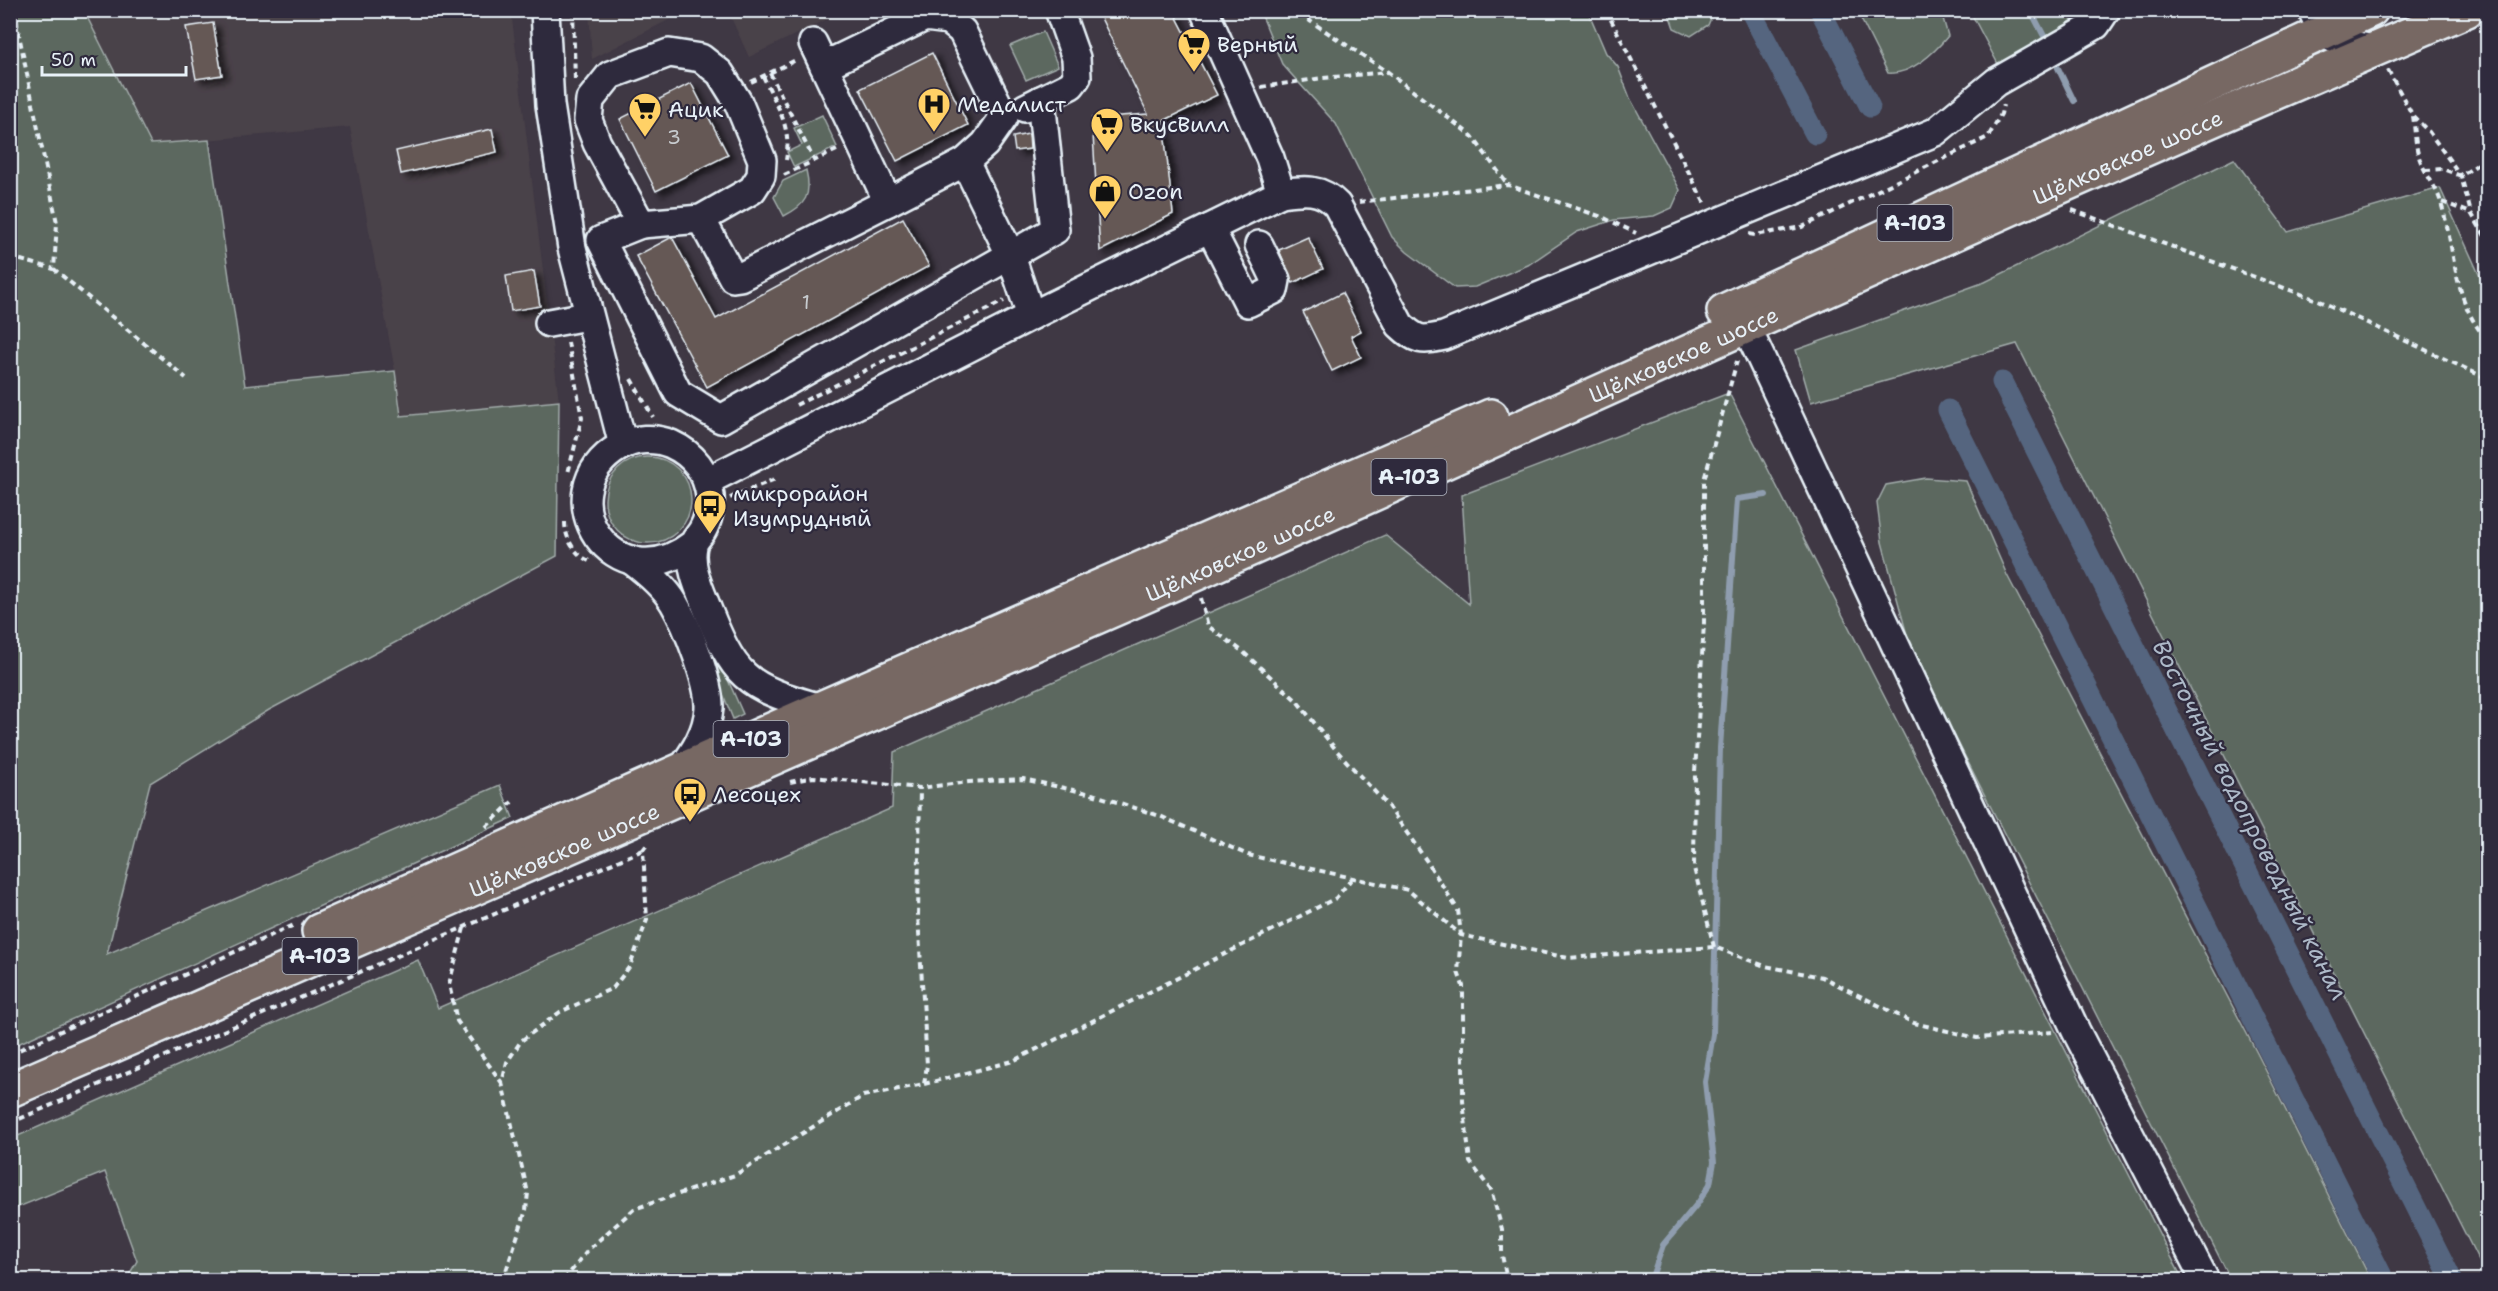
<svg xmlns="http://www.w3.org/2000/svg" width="2498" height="1291" viewBox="0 0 2498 1291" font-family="'Shantell Sans',sans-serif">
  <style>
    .built { fill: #4a4249 }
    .green { fill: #5b685e; stroke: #a2acab; stroke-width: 1.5 }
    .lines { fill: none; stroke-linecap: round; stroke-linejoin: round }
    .stream { stroke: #8f9daf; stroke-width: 6 }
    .canal { stroke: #54657f; stroke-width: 21 }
    .building { fill: #655954; stroke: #e8f1f8; stroke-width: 1.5; filter: url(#shadow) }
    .minor-casing { stroke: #e8f1f8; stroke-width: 32 }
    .major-casing { stroke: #e8f1f8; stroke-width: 38 }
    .path { stroke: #e8f1f8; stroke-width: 4; stroke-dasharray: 6 4.5; stroke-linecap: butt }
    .minor { stroke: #2f2a3d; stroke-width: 27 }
    .major { stroke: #776864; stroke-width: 33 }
    .labels { text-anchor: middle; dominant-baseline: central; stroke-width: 4.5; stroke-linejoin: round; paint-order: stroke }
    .number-label { font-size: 20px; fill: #c7cbcf }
    .shield { fill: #2f2a3d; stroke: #b0b5c0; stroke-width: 1.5 }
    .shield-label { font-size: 21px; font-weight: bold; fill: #e8f1f8 }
    .poi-label { font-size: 22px; fill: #e8f1f8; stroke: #2f2a3d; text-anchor: start }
    .street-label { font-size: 22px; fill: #e8f1f8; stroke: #2f2a3d }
    .water-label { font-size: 24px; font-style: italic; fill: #adb9c8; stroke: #2f2a3d }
  </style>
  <defs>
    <filter id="shadow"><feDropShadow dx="6" dy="4" stdDeviation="3" flood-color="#0009"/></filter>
  </defs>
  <rect width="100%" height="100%" fill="#3f3844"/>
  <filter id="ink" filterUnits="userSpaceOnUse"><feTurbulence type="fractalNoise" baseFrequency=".0167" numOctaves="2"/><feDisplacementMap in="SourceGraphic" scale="12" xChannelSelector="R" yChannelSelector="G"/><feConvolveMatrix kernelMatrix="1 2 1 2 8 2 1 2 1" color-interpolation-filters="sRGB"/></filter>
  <g filter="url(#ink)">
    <!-- built -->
    <g class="built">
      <path d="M589 10H686V11L592 59Z"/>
      <path d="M84 11H511L559 401 401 416 395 371 350 127 151 145Z"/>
      <path d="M728 11H844L749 57Z"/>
    </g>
    <!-- green -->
    <g class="green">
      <path d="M10 11H84L151 144 209 140 245 386 395 371 401 416 559 401 557 556 269 710 150 783 107 954 500 785 513 818 11 1047Z"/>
      <path d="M1260 11H1588L1606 53 1618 67 1630 98 1680 190 1672 208 1654 216 1614 220 1577 232 1528 265 1475 287 1455 288 1407 252 1392 237 1336 124 1282 64Z"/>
      <path d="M1668 11V10L1714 11 1708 25 1691 36 1674 28Z"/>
      <path d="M1857 11H1941L1948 36C1934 53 1911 75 1888 73Z"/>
      <path d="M1970 11H2084L2048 39 1998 64Z"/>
      <path d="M1043 32 1058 66 1026 80 1010 46Z"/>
      <path d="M822 115 837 147 794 167 787 152 802 145 794 128Z"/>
      <path d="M2234 159 2288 232 2440 188 2487 292V1277L2017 344 1811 402 1796 350 1985 282Z"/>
      <path d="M806 170C812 195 806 205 784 216L774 197 783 181Z"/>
      <path d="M1729 393 2183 1280H126L137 1261 105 1172 11 1210V1139L418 960 438 1008 892 808 894 752 1385 535 1469 604 1462 495Z"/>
      <circle cx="648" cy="500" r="43"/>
      <path d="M1926 478 1966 481 2007 575 2258 1055 2371 1280H2231L1911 650 1882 542 1877 503 1886 485Z"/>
      <path d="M717 655 743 714 733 719 709 659Z"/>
    </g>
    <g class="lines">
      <!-- stream -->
      <g class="stream">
        <path d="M2032 13 2044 36"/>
        <path d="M2058 68 2074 101"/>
        <path d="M1651 1280 1663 1245 1698 1203 1710 1184 1714 1162 1705 1082 1713 1034 1720 748 1737 499 1766 495"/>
      </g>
      <!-- canal -->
      <g class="canal">
        <path d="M1750 10 1815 134"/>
        <path d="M1820 10 1870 107"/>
        <path d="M2002 382 2452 1280"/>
        <path d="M1948 410 2384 1280"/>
      </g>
    </g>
    <!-- building -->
    <g class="building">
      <path d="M1116 10H1173L1217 95 1163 121 1173 214 1100 251 1092 118 1148 114 1101 18Z"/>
      <path d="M213 23 222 75 196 79 186 27Z"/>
      <path d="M932 53 968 125 897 161 860 89Z"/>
      <path d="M691 83 728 155 656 191 620 119Z"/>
      <path d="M492 129 497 152 401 174 396 151Z"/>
      <path d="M1029 134 1030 149 1015 151 1013 137Z"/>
      <path d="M903 218 929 266 707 387 636 256 672 237 716 319Z"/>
      <path d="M1308 237 1323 269 1293 283 1279 250Z"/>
      <path d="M534 271 540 306 511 311 506 276Z"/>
      <path d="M1342 293 1361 331 1351 336 1361 357 1332 371 1303 312Z"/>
    </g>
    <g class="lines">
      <!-- minor casing -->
      <g class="minor-casing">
        <g id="minor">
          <path d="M545 10 550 105 572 248 623 445"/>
          <path d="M1204 10 1270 158 1281 193"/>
          <path d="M2312 10 2323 33 2344 44 2377 49"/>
          <path d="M925 17 948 20 962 31 1004 117 985 144 965 162 888 202 824 66Z"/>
          <path d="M813 43 824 66"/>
          <path d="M669 53 701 58 720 73 738 102 762 160 761 176 752 190 701 219 641 224 597 143 588 120 590 100 610 75Z"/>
          <path d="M1025 108 1071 85 1077 77 1076 58 1059 10"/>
          <path d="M965 162 1011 256 1031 316"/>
          <path d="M701 219 733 278 740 277 888 202"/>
          <path d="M641 224 601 240 678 393 721 419 1055 230 1041 100"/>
          <path d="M1210 228 1248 303 1274 290 1276 280 1259 245"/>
          <path d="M549 323 587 316"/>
          <path d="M1746 326 2076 1031 2205 1280"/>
          <path d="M707 481 1031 316 1281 193C1303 190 1320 187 1337 205L1400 325C1417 341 1421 341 1444 336L1935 132 1996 82 2096 25 2106 10"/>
          <path d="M693 544C614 606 542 493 619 447 634 438 655 437 671 444 693 454 707 472 710 496 711 507 708 521 702 531 699 536 694 540 693 546 689 565 698 586 705 603 734 677 744 687 821 708"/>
          <path d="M631 560C647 572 664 586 674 603 687 625 710 683 709 708 707 733 695 751 681 770"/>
        </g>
      </g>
      <!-- major casing -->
      <g class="major-casing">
        <g id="major">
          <path d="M1724 311 2371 10"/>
          <path d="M319 931 821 708 1491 416"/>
          <path id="s1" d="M10 1090C406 918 803 748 1197 573 1620 384 2041 191 2467 10"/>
        </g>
      </g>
      <!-- path -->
      <g class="path">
        <path d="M14 10 57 223 54 269 186 378"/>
        <path d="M573 10 575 81"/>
        <path d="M1302 10 1310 21 1388 72 1472 136 1508 185"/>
        <path d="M1606 10 1705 204"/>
        <path d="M2388 70 2413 116 2429 132 2461 176 2471 213 2488 241"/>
        <path d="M770 73 814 160"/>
        <path d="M763 76C777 106 792 126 786 160"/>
        <path d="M751 82 798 59"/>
        <path d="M1261 87 1323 78 1388 72"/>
        <path d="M2413 116C2415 129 2415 145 2419 157 2424 173 2437 187 2441 203 2455 247 2453 305 2488 340"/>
        <path d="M2425 170 2443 169 2461 176 2488 157"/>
        <path d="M784 175 839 149"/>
        <path d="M1359 202 1508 185 1602 217 1636 233"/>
        <path d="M2442 202 2471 213"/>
        <path d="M2072 210 2320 301 2488 379"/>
        <path d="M1749 234 1755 235 1802 227 1988 137 2001 114 2003 105"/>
        <path d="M10 257 54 269"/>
        <path d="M568 342 582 418 568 473"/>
        <path d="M631 379 653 417"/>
        <path d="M796 405 1004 301"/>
        <path d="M730 498 775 479"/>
        <path d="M565 522C565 538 574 554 589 561"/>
        <path d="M1201 598 1208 626 1242 651 1296 700 1337 751 1388 806 1426 860 1458 910 1461 935 1458 972 1463 986V1101L1470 1162 1491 1190 1502 1229V1255L1507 1280"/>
        <path d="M790 782 813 777 920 788 969 782 1023 779 1092 794 1160 816 1248 855 1408 890 1461 935 1568 958 1714 947 1765 966 1822 977 1914 1023 1977 1038 2052 1032"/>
        <path d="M486 827 512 802"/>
        <path d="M464 928 449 984 457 1021 502 1083"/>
        <path d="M1714 947 1694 868 1695 772 1704 623V480L1737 361"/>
        <path d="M10 1054 294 925"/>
        <path d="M924 1084 1013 1061 1336 898 1353 877"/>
        <path d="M10 1123 643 850"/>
        <path d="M503 1280 526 1210 528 1193 502 1083 507 1062 521 1041 560 1012 613 988 630 966 647 920 643 850 649 842"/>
        <path d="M564 1280 589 1249 634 1209 735 1175 863 1096 924 1084 927 1065 918 916 920 788"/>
      </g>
      <!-- minor -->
      <use href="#minor" class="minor"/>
      <!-- major -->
      <use href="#major" class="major"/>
    </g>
  </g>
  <!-- icons -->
  <defs>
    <g id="supermarket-pin" transform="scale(1.725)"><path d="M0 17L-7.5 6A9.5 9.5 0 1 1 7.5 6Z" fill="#ffd166" stroke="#2f2a3d"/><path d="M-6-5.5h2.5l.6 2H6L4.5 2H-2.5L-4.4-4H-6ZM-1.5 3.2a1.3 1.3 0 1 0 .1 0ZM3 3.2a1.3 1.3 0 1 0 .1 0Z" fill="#111"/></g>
    <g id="hospital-pin" transform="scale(1.725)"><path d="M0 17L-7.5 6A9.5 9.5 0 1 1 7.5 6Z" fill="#ffd166" stroke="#2f2a3d"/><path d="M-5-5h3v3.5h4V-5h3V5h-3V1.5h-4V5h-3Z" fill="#111"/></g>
    <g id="shop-pin" transform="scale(1.725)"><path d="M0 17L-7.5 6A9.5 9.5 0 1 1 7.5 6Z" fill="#ffd166" stroke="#2f2a3d"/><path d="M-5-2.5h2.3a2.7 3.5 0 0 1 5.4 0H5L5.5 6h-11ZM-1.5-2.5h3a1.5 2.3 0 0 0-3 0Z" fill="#111"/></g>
    <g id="bus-pin" transform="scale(1.725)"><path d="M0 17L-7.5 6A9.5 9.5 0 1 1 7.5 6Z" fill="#ffd166" stroke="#2f2a3d"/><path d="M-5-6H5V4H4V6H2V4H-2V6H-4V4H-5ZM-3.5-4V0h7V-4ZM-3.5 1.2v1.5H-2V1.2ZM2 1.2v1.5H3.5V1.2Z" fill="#111"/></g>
  </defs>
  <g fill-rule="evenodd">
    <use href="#supermarket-pin" x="1194" y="44"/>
    <use href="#hospital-pin" x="934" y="104"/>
    <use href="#supermarket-pin" x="645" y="109"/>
    <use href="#supermarket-pin" x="1107" y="124"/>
    <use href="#shop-pin" x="1105" y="191"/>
    <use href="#bus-pin" x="710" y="506"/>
    <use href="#bus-pin" x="690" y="794"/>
  </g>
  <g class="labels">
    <!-- number labels -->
    <g class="number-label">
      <text x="674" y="137">3</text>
      <text x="806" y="302">1</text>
    </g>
    <!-- shield labels -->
    <g class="shield">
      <rect x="1877.5" y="205" width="75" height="36" rx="4.5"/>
      <rect x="1371.5" y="459" width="75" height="36" rx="4.5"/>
      <rect x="713.5" y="721" width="75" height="36" rx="4.5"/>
      <rect x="282.5" y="938" width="75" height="36" rx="4.5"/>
    </g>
    <g class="shield-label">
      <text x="1915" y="223">А-103</text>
      <text x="1409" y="477">А-103</text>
      <text x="751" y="739">А-103</text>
      <text x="320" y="956">А-103</text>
    </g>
    <!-- poi labels -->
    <g class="poi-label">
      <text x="1217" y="44">Верный</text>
      <text x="957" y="104">Медалист</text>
      <text x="668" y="109">Ацик</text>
      <text x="1130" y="124">ВкусВилл</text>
      <text x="1128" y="191">Ozon</text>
      <text x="733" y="493">микрорайон<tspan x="733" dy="25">Изумрудный</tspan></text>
      <text x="713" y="794">Лесоцех</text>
    </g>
    <!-- street labels -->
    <g class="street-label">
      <text stroke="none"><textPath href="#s1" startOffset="2314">Щёлковское шоссе</textPath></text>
      <text stroke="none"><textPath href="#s1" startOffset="1828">Щёлковское шоссе</textPath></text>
      <text stroke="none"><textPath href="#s1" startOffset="1342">Щёлковское шоссе</textPath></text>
      <text stroke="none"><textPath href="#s1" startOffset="604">Щёлковское шоссе</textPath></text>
    </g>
    <!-- water labels -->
    <g class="water-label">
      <text transform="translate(2250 820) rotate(63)">Восточный водопроводный канал</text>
    </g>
  </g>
  <!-- margin -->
  <rect width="2498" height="1291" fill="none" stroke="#2f2a3d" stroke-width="36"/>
  <rect x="18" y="18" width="2462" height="1255" fill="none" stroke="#e8f1f8" stroke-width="2" filter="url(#ink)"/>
  <!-- scale -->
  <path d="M42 66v9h144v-9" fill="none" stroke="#e8f1f8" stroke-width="3"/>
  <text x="51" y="66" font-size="18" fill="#e8f1f8" stroke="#2f2a3d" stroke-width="4.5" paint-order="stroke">50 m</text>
</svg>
